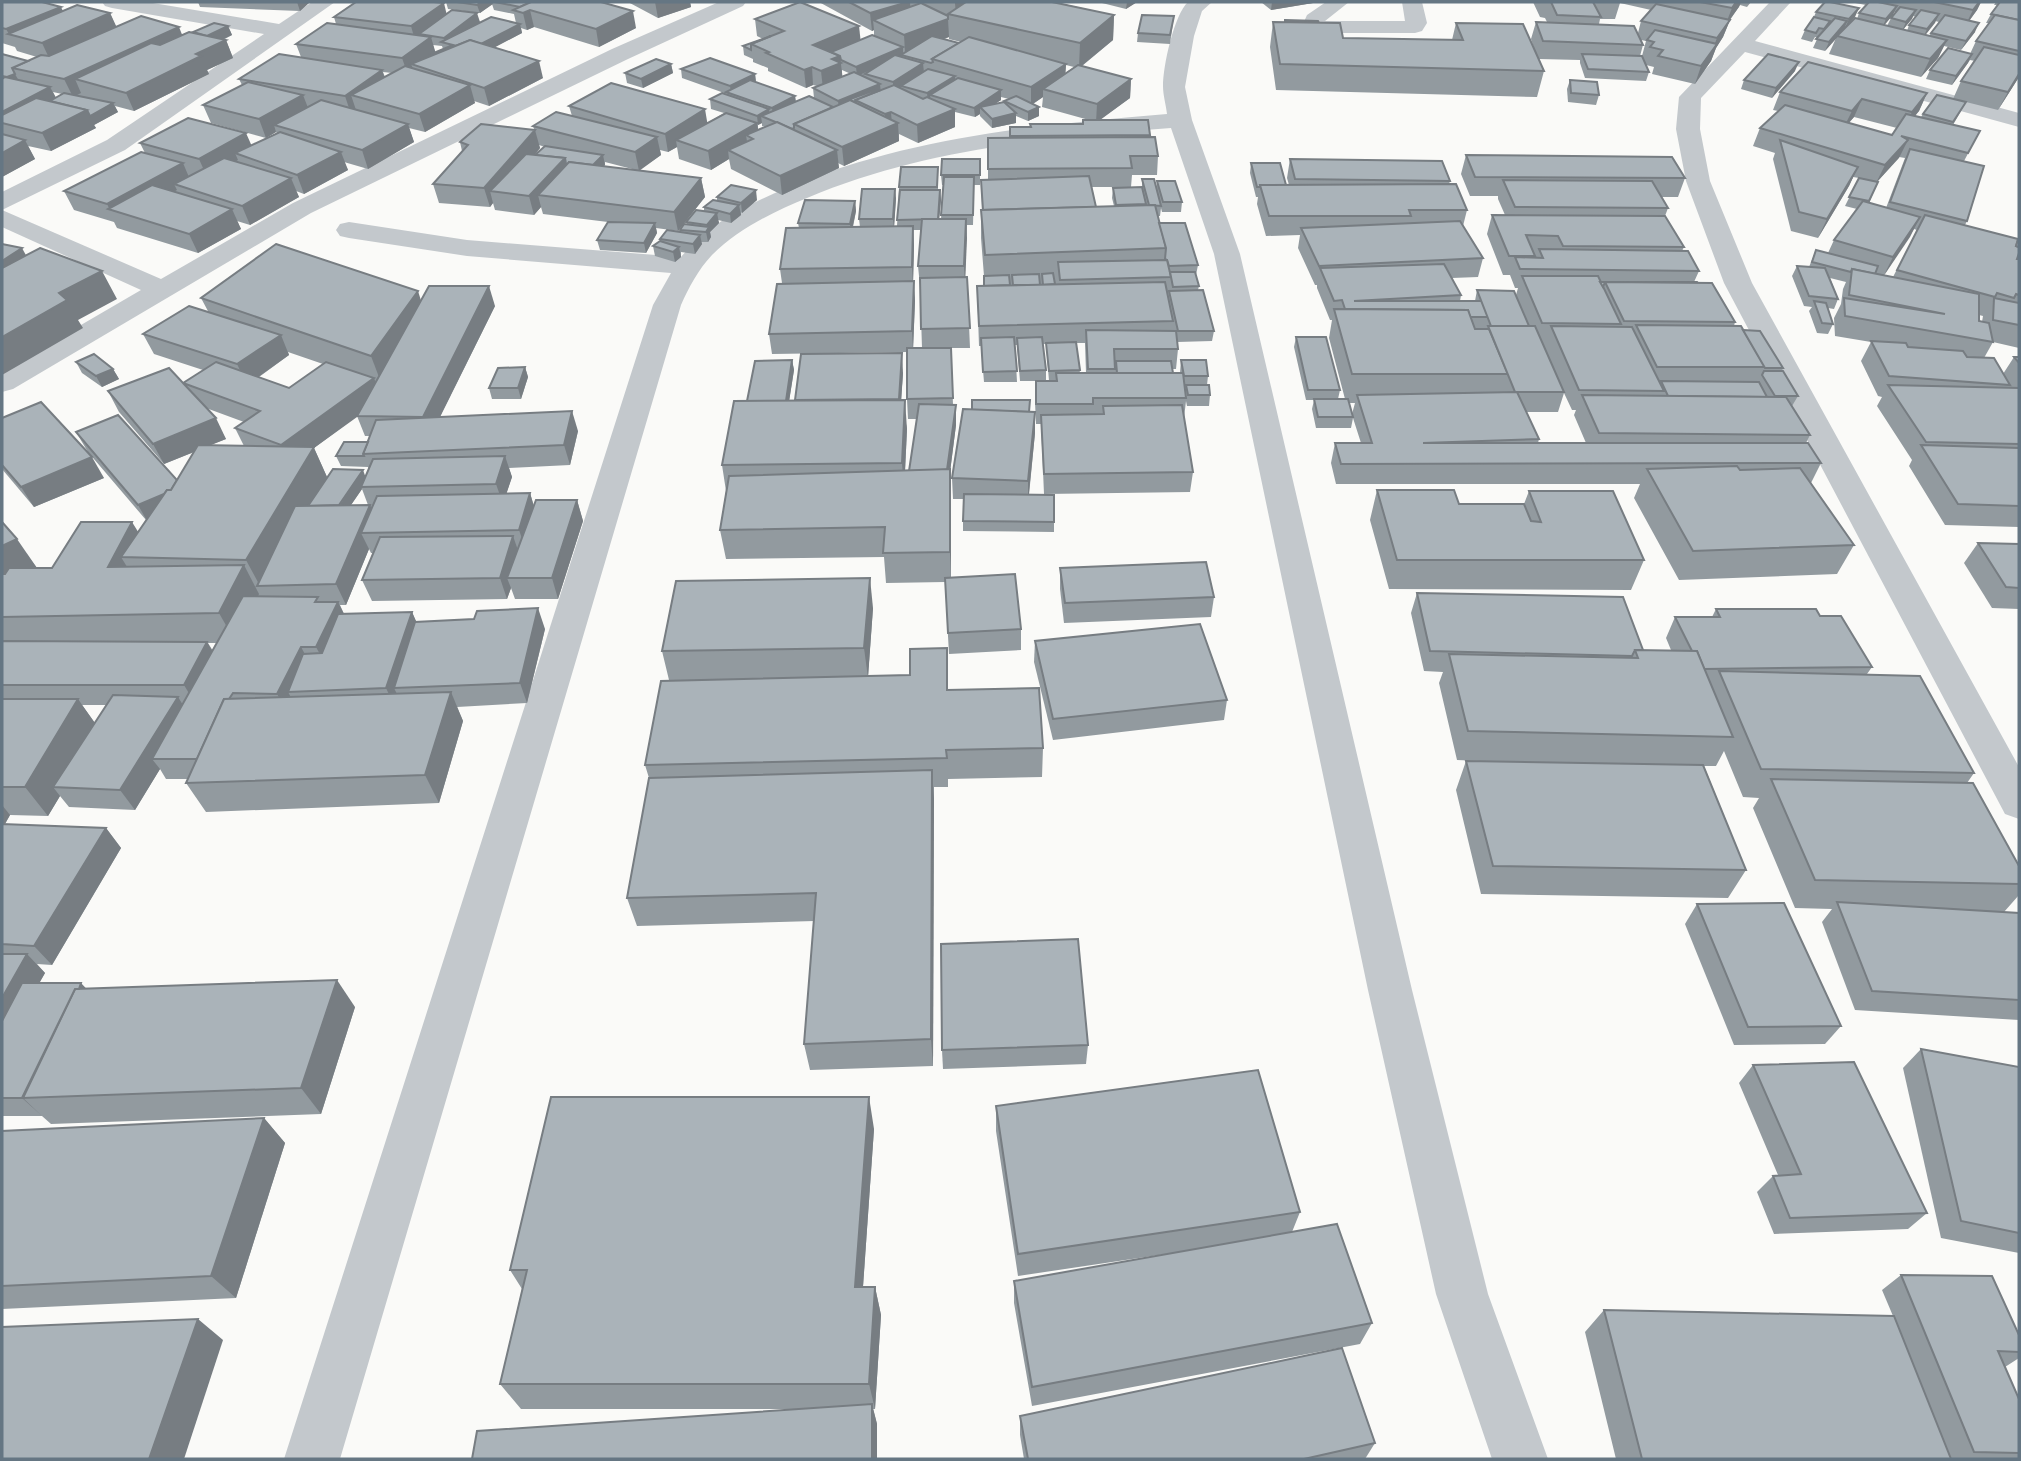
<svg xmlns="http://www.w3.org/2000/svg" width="2021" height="1461" viewBox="0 0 2021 1461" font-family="'Varela Round',sans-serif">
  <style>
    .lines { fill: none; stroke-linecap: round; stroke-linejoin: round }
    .minor { fill: #c3c8cc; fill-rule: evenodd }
    .wall { fill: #929a9f; fill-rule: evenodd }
    .shaded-wall { fill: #777d82 }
    .building { fill: #aab3b9; stroke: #777d82; stroke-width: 2 }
  </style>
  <rect width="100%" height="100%" fill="#fafaf8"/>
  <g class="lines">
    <!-- minor -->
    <g class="minor">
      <path d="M102 2H147L279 24 312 2H335L125 150 2 210V192L107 140 264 34 112 8 105 6Z"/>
      <path d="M719 2H746L743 6 628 59 311 213 13 389 2 392V371L141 290 2 227V210L161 279 293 203 612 49Z"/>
      <path d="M1188 2H1212L1202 11 1194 36 1185 87 1192 120 1240 254 1412 990 1488 1294 1548 1459H1492L1436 1294 1368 990 1214 254 1171 128C1047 138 922 149 807 198 773 212 738 229 712 255 698 270 689 287 681 305L340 1459H284L653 305 671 273 467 256 349 238 340 236 336 230 340 224 349 222 467 240 681 257C708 224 748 204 787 188 908 137 1038 125 1167 114 1166 105 1163 95 1163 86 1163 66 1174 15 1188 2Z"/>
      <path d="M1326 2H1349L1325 21H1405L1402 2H1422L1427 23 1422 31 1415 33H1321L1307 28 1303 24 1307 15Z"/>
      <path d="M1770 2H1791L1755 41 2019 113V127L1745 52 1701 98 1700 129 1710 181 1752 283 2019 767V819L2005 814 1724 283 1686 181 1676 129 1679 97Z"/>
    </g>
  </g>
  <!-- wall -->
  <g class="wall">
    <path d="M2 2 63 11 110 13 116 27 182 35 228 26 232 35 223 40H226L233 58 207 70 209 74 134 111 115 106 118 112 94 125 96 128 51 151 28 146 35 159 2 177V54L28 61 37 57 17 51 15 47 2 43ZM53 92 62 94 56 98Z"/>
    <path d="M198 2H310L300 11 200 7Z"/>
    <path d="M446 2H601L636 28 599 47 534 27 527 30 521 28 522 33 494 47 543 78 489 106 474 101 475 103 425 132 409 128 414 142 368 169 344 162 348 170 304 194 296 191 299 197 250 225 237 221 241 229 198 253 117 228 114 222 74 210 64 191 145 153 140 143 251 146 277 133 276 132 266 138 211 123 203 105 242 85 239 79 301 57 296 44 336 24 334 17 447 14 480 22 516 23 514 14 494 10 492 4 480 13 448 9ZM433 45 442 46 443 49 435 53ZM383 72 392 73 385 77Z"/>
    <path d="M628 2H690L691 7 658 18Z"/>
    <path d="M819 2H1056H1055L1114 15 1113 40 1082 66 1131 79 1130 98 1099 120 1150 135V137L1158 156 1157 175H1132L1131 187H1092L1096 207 1114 206 1112 198 1113 188H1142V179L1156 189 1157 181 1182 202 1181 212H1162L1161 208 1160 216H1158L1159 223 1198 265 1196 275 1199 286 1198 290 1214 331 1212 341 1177 342 1178 349 1176 369H1172L1173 373H1180L1181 360 1208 376 1207 385 1210 395 1209 406H1187L1186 401 1184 418 1193 472 1190 492 1044 494 1041 424H1036L1035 402 1036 381H1049L1046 344H1043L1046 370V381H1020L1017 345H1015L1017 382H984L981 346H979L977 286H984V276L981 238V210H982L981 180 988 179V138H1010V127H1030V124H1083L1089 120 1042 107 1043 97 1033 104 1039 116 1028 121 1016 116V123L992 128 980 116V114L975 117 955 112V127L918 143 899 134V141L844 166 838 163 839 168 782 195 731 169 729 159 711 170 679 159 677 147 668 152 660 150 661 155 639 170 701 178 705 197 678 231 656 228 657 233 646 253 600 250 597 240 608 222 543 214 541 207 534 215 495 210 493 203 490 207 439 203 433 184 462 151 460 142 534 129 533 126 572 116 569 106 707 123 724 113 711 109 710 99 727 94 682 78 681 69 755 74 756 82 795 96 796 102 832 107 814 98 813 88 817 86 813 85 806 88 768 71V68L753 62V59L744 55 743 46 763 39 757 36 755 19 860 40 874 36V30L872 31ZM949 37V39L961 42 959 43 944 39ZM1066 65 1074 67 1065 73ZM842 70 851 74 842 77ZM1001 97 1009 99 1004 101V102L995 104 1001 100ZM762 123V126L765 127 758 130V125ZM539 145 545 147 535 155 540 148ZM605 162 636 170 604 166 605 165ZM1076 343H1085L1086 373H1080Z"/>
    <path d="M1098 2H1137L1126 9Z"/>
    <path d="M1261 2H1319L1271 10Z"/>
    <path d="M1533 2H1751L1747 7 1740 5 1730 20 1723 37 1716 48 1711 61 1695 84 1652 74 1654 67 1646 65 1649 72 1646 81 1585 78 1580 63V60L1539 59 1544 71 1537 97 1276 90 1270 47 1273 22 1319 23 1343 38 1452 40 1456 23 1535 51 1531 39 1536 22H1547L1545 18 1540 17ZM1620 3 1651 10 1641 21 1638 33 1599 24 1600 19H1615ZM1641 40 1646 41 1642 56H1640L1643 45Z"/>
    <path d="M1856 2H1981L1977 10 1969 21 1975 32 1961 50 1944 46 1938 58 1921 77 1829 54 1836 38 1825 51 1813 48 1818 37H1815L1812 42 1801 39 1805 30 1813 19 1816 12 1855 17 1851 21 1857 19 1859 13 1866 5 1855 3ZM1894 12H1896L1891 18 1887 26 1884 25ZM1913 16 1916 17 1909 25 1907 31 1903 30ZM1935 21 1939 22 1929 36 1925 35Z"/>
    <path d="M1996 2H2019V77L1998 110 1966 102 1953 125 1980 131 1964 161 1967 221 1965 225 2019 240V348L1993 342 1984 358 2003 374 2014 357H2019V527L1945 525 1909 466 1912 460 1877 406 1882 397 1878 396 1861 361 1871 342 1835 336 1834 318 1841 304 1843 289 1846 282 1830 278 1838 299 1834 309 1828 308 1833 324 1828 334 1817 333 1809 311 1812 307 1804 306 1792 276 1797 266 1809 267 1816 250 1828 253 1834 240 1857 209 1845 206 1859 178 1853 177 1849 186 1818 238 1791 231 1773 159 1775 153 1753 146 1760 128 1778 111 1773 110 1780 92 1927 93 1919 111 1915 116 1921 117 1923 114 1953 99 1961 81 1975 61 1970 60 1952 85 1926 79 1930 70 1970 54 1976 41 1989 23H1986L1991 14 1997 5H1994ZM1854 117 1897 128 1892 135 1849 123ZM1899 157 1905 158 1886 208 1869 203 1878 182H1877ZM1914 229 1917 230 1893 277 1884 275ZM1979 315 1983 316 1982 322 1979 321Z"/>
    <path d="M1174 16 1170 44 1137 42 1138 33Z"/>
    <path d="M671 64 673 73 643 88 627 83 625 73Z"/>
    <path d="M1795 71 1772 98 1741 89 1744 80Z"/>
    <path d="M1570 80 1599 95 1596 105 1568 102 1567 89Z"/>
    <path d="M1466 155 1685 178 1678 197H1661L1668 208 1665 216 1684 247 1682 251 1699 271 1694 282 1735 322 1734 326 1743 330 1783 368 1782 371 1798 396 1792 406 1810 435 1806 443 1821 463 1811 483 1854 545 1837 574 1679 580 1634 498 1640 484H1336L1331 463 1335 443H1361L1353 418 1351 428H1316L1312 409 1314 400H1306L1294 347 1296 337 1340 390 1338 399H1345L1329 338 1332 320H1330L1317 288V285H1315L1298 248 1300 235 1266 236 1257 204 1258 197H1256L1250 173 1251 163 1286 185H1289L1287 178 1290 159 1450 181 1449 184 1467 210 1463 226 1483 258 1478 277 1452 278 1461 295 1460 301H1475L1477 290 1529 326 1516 295 1518 288H1515L1510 275H1503L1487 234 1492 215H1505L1498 199V196H1470L1461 174ZM1564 393 1572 410H1576L1574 415 1586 443H1538L1539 439 1526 412H1558ZM1349 403H1355L1352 414Z"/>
    <path d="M980 159V185H974L973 225H967L965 277H967L970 348H951L953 405 956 425 950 472 951 578 1021 629V650L949 654 945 582 886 583 884 557 726 559 720 530 726 491 722 465 747 401 792 360 794 370 789 401H795L903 373 901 400 907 429 905 471H909L917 419H908L907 399V352L772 354 769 334 782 283 780 269 799 228 798 223 855 201 856 211 853 227H860L859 219 896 198 894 226H897L899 187 938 167V190H940L941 200 939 219H941L943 185H942L941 175ZM913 230H921L918 266 920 286 922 348H913L915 301 913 281 914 245Z"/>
    <path d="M717 197 757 200 742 213 741 212V215L731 223 718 220 719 223 710 232 711 237 708 242H701L702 244 695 254 681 252V257L675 262 655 256 653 246 660 242V239L680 232V230L687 224 686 222 704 211V207L717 200Z"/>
    <path d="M201 298 421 301 495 306 440 417 578 431 570 465 509 468 512 477 506 494 530 493 534 506 577 500 583 521 558 599H515L511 588 507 599 372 601 362 580 374 553H371L369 549 346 605H340L344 614 412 612 416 622 545 629 527 703 457 707 463 721 439 803 206 812 186 783 188 779H166L160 769 135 810 69 807 60 796 48 816 10 815 5 824 106 828 121 848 52 965 37 964 45 973 39 983 86 989 355 1007 321 1114 51 1124 42 1116H2V522L37 568H52L138 532 146 520 88 452 76 432 177 480 194 452 164 464 119 412 108 391 183 383 203 370 154 354 143 334 209 313ZM288 352 323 364 289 388 259 377 289 355ZM206 408 244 422 235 428 244 446 210 445 226 439ZM357 416 365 436H370L368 442 336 456 341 466 368 467 369 469 366 477H327L314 448ZM362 489 368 505H351ZM208 643H217L213 651ZM82 705H107L95 723Z"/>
    <path d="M76 362 113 369 119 379 102 387 82 373Z"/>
    <path d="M525 367 528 377 521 399H492L489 388Z"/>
    <path d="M1030 412H1035V433L1029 495H1054V532L963 531V499H953L952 478Z"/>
    <path d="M2 418 104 478 34 507 2 469Z"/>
    <path d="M1377 490 1459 504H1524L1529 491 1644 560 1631 590 1389 589 1370 520Z"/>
    <path d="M1978 543 2019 544V609L1992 608 1964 563Z"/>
    <path d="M1060 568 1214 597 1211 617 1064 623 1060 589Z"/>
    <path d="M1417 593 1643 650H1671L1666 638 1675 617H1712L1716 609 1820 616 1872 667 1867 674 1974 773 1967 783 2019 866V895L2004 912 2019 913V1020L1855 1010 1822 922 1832 909 1795 908 1753 808 1759 798 1743 797 1724 751 1716 766H1704L1746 870 1728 898 1481 894 1456 790 1466 761 1504 762 1457 760 1439 683 1443 672 1424 671 1411 613Z"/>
    <path d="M873 608 868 676 948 677V690L1043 748 1042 777 948 779V787H934L933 1066 810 1070 804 1044 814 921 637 926 627 898 649 778 645 765 669 680 662 651Z"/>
    <path d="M1035 641 1227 700 1224 720 1053 740 1034 662Z"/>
    <path d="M1697 904 1841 1026 1825 1044 1734 1045 1685 924Z"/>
    <path d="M1088 1045 1086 1064 943 1069 942 1050Z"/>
    <path d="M1921 1049 2019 1067V1253L1941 1238 1903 1068Z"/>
    <path d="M1753 1065 1927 1213 1908 1229 1774 1234 1757 1192 1773 1176 1778 1175 1739 1083Z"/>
    <path d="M996 1106 1300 1212 1292 1232 1372 1323 1360 1344 1032 1406 1014 1303V1281L1179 1252 1018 1276 996 1131Z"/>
    <path d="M264 1118 285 1143 236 1298 2 1309V1131Z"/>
    <path d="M874 1129 863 1287H875L881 1315 875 1409H873L877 1424V1459H472L800 1409H521L500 1384 522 1289 510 1270Z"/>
    <path d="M1901 1275 2019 1335V1358L2005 1367 2019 1399V1459H1616L1585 1332 1604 1310 1893 1316 1882 1290Z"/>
    <path d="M1020 1416 1375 1443 1365 1459H1024L1020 1435Z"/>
  </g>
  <!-- shaded-wall -->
  <g class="shaded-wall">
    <path d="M297 2H310L300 11Z"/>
    <path d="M481 2H492L493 4 480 13 477 5Z"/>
    <path d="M655 2H690L691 7 658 18Z"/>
    <path d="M908 2H910L911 18 873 20 874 30 872 31 870 13Z"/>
    <path d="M959 2H990L956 16 955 3Z"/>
    <path d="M1127 2H1137L1126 9Z"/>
    <path d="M1272 2H1319L1271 10Z"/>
    <path d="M1736 2H1741L1739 7 1725 26 1732 8Z"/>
    <path d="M1979 2H1981L1977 10 1964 28 1973 10Z"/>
    <path d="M444 3 448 20 416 44 411 26Z"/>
    <path d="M1897 6 1893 15 1882 28 1886 19Z"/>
    <path d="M61 7 69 24 9 34 6 29Z"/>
    <path d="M1859 8 1855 17 1845 28 1849 19Z"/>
    <path d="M530 10 534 27 527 30 523 13Z"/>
    <path d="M1916 10 1912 19 1902 31 1906 22Z"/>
    <path d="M633 11 636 28 599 47 596 29Z"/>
    <path d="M110 13 118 30 50 60 42 43Z"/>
    <path d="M477 13 480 22 446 43 444 38Z"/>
    <path d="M1939 14 1935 23 1923 38 1927 29Z"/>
    <path d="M1114 15 1113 40 1079 68 1080 43Z"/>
    <path d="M948 19 949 37 905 52 904 35Z"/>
    <path d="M1730 20 1723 37 1716 48 1711 61 1695 84 1701 66 1712 51 1717 38Z"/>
    <path d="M1847 21 1844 30 1825 51 1829 42Z"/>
    <path d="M1979 23 1975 32 1961 50 1966 41Z"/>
    <path d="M520 24 522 33 473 59 470 50Z"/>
    <path d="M228 26 232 35 204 48 201 39Z"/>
    <path d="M859 26 861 44 830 56 813 45Z"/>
    <path d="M179 27 185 42 75 79 81 93 73 97 64 79Z"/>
    <path d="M431 37 436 54H431L432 57 411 64 414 71 408 75 402 58Z"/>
    <path d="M226 40 233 58 207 70 209 74 134 111 126 93 196 54Z"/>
    <path d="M1947 40 1938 58 1921 77 1930 59Z"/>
    <path d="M903 47V55H901V57L857 76 856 67Z"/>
    <path d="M1972 54 1968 63 1952 85 1956 76Z"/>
    <path d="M840 56 843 81 823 89 821 71 832 59Z"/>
    <path d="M539 61 543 78 489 106 484 88Z"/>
    <path d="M1799 62 1795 71 1772 98 1776 88Z"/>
    <path d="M923 63 924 73 893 91V82Z"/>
    <path d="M671 64 673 73 643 88 641 79Z"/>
    <path d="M1066 64 1065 82 1043 89V97L1031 105V87Z"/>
    <path d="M812 67 813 85 806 88 804 70Z"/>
    <path d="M382 70 388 88 351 95 356 110 351 114 345 96Z"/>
    <path d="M15 74 20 83 7 77Z"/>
    <path d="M755 74 756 83 731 94 730 86Z"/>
    <path d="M2019 74V77L1998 110 2008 92Z"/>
    <path d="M955 76V86L930 95 931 101 928 103 927 93Z"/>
    <path d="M1131 79 1130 98 1096 123 1097 104Z"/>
    <path d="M880 84 881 94 855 100 839 110 838 101Z"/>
    <path d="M470 85 475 103 425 132 419 114Z"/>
    <path d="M50 87 60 105 2 123V112Z"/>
    <path d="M1001 90V100L984 111 980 107V114L975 117 974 108Z"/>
    <path d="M1927 93 1919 111 1903 130 1912 112Z"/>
    <path d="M303 95 310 113 274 125 276 132 266 138 259 119Z"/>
    <path d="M795 96 796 105 773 117 772 108Z"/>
    <path d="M1862 99 1854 117 1843 129 1852 111Z"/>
    <path d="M113 103 118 112 94 125 96 128 51 151 42 133 87 110Z"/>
    <path d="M1039 107V116L1028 121V112Z"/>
    <path d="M705 109 708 127 676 140 677 147 668 152 665 134Z"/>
    <path d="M769 109 770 119 761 116 762 123 758 125 757 116Z"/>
    <path d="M955 109V127L918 143 917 125Z"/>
    <path d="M891 112 892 125 898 123 899 141 844 166 842 147 885 128V114Z"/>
    <path d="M1016 113V123L992 128V119Z"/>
    <path d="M757 123 760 141 746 135 748 148 728 150 729 159 711 170 708 151Z"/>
    <path d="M408 124 414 142 368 169 362 150Z"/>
    <path d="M535 130 540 148 503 192 490 191 493 203 490 207 484 188Z"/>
    <path d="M246 133 254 151 235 153 238 160 207 177 199 159Z"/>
    <path d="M657 137 661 155 639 171 635 152Z"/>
    <path d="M25 140 35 159 2 177V153Z"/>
    <path d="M1908 140 1899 158 1876 183 1885 165Z"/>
    <path d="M837 150 839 168 782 195 780 176Z"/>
    <path d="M341 152 348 170 304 194 297 175Z"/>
    <path d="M603 155 605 165 592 177 590 168Z"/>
    <path d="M565 158 569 177 538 195 541 207 534 215 529 196Z"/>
    <path d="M183 163 191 182 174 184 177 190 130 216 110 210 107 204Z"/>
    <path d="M1858 167 1849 186 1818 238 1827 219Z"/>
    <path d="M291 178 299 197 250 225 242 206Z"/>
    <path d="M701 178 705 197 678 231 674 212Z"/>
    <path d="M895 189 896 198 894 229 893 219Z"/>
    <path d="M756 190 757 200 742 213 741 203Z"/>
    <path d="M940 190 941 200 938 230V220Z"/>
    <path d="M855 201 856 211 851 234 850 224Z"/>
    <path d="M739 205 741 215 731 223 730 214Z"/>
    <path d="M232 209 241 229 198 253 189 234Z"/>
    <path d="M717 213 719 223 710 232 711 237 708 242 706 232 708 230 707 225Z"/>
    <path d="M1920 217 1910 237 1883 277 1893 257Z"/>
    <path d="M966 219 967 238 965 286 964 266Z"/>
    <path d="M655 223 657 233 646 253 644 243Z"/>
    <path d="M913 226 914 245 913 286 912 267Z"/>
    <path d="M700 235 702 244 695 254 693 244Z"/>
    <path d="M679 247 681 257 675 262 673 252Z"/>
    <path d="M22 248 33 268 2 288V261Z"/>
    <path d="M102 271 117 299 78 320 83 328 2 375V337L59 293Z"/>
    <path d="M914 281 915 301 913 351 912 331Z"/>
    <path d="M489 286 495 306 430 437 423 417Z"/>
    <path d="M418 291 427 320 382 385 371 356Z"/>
    <path d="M281 335 289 355 247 385 237 364Z"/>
    <path d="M902 353 903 373 900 419 899 399Z"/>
    <path d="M792 360 794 370 786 421 785 410Z"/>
    <path d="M525 367 528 377 521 399 518 388Z"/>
    <path d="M113 369 119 379 102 387 96 376Z"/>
    <path d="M374 378 382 399 314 448 327 477 260 586 246 560 290 465 281 445Z"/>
    <path d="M905 400 907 429 904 492 902 463Z"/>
    <path d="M956 405V425L950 472 951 499V582L947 473Z"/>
    <path d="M572 411 578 431 570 465 564 445Z"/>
    <path d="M1035 412V433L1028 502V481Z"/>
    <path d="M216 418 226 439 164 464 153 444Z"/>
    <path d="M505 456 512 477 503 504 496 484Z"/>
    <path d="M92 457 104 478 34 507 21 487Z"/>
    <path d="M363 470 367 481 361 487 362 489 342 518 338 508Z"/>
    <path d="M182 486 150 526 138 505Z"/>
    <path d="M530 493 536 514 526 550 519 530Z"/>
    <path d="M577 500 583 521 558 599 552 578Z"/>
    <path d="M370 505 379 525 361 533 369 549 346 605 336 584Z"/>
    <path d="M132 522 150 551 121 557 135 580 108 567Z"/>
    <path d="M513 536 520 556 507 578 511 588 507 599 500 578Z"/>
    <path d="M17 539 37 568 2 585V546Z"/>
    <path d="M244 565 259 594 236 643 219 613Z"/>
    <path d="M870 578 873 608 868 678 864 648Z"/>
    <path d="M338 602 348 622 327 667 316 647Z"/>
    <path d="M538 608 545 629 527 703 520 683Z"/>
    <path d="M412 612 421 632 394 688 399 698 396 709 386 688Z"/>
    <path d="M207 642 219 662 196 705 184 685Z"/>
    <path d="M301 647 312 667 288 692 294 703 289 714 277 694Z"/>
    <path d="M947 648 948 677V719L947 690Z"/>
    <path d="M451 692 463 721 439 803 425 775Z"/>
    <path d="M178 697 191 718 152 759 160 769 135 810 120 790Z"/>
    <path d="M78 699 99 729 53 787 60 796 48 816 25 787Z"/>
    <path d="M932 770 934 799 933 1066 931 1039Z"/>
    <path d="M2 805 10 815 2 829Z"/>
    <path d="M106 828 121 848 52 965 34 946Z"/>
    <path d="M27 954 45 973 2 1050V998Z"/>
    <path d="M337 980 355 1007 321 1114 301 1088Z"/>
    <path d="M81 983 99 1002 23 1098 42 1116 22 1098Z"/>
    <path d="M869 1097 874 1129 861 1315 855 1287Z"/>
    <path d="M264 1118 285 1143 236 1298 211 1276Z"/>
    <path d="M875 1287 881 1315 875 1409 869 1384Z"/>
    <path d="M198 1319 223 1340 184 1459H149Z"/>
    <path d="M872 1404 877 1424V1459H872Z"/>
  </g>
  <!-- building -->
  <g class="building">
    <path d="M2 2H42L61 7 6 29 2 28Z"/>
    <path d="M356 2H434L444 3 411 26 334 17Z"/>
    <path d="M457 2H481L477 5Z"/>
    <path d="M495 2H531L520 7Z"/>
    <path d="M531 2H601L633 11 596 29 530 10 523 13 513 10Z"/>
    <path d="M800 2 859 26 813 45 840 56 832 59 841 63 821 71 812 67 804 70 766 53 769 52 751 44 784 31 755 19Z"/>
    <path d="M849 2H908L870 13Z"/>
    <path d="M966 2H1052L1114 15 1080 43 948 14Z"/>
    <path d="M1551 2H1593L1601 17 1557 15Z"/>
    <path d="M1700 2H1736L1732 8Z"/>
    <path d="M1825 2H1830L1859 8 1849 19 1816 12Z"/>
    <path d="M1869 2H1878L1897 6 1886 19 1859 13Z"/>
    <path d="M1934 2H1979L1973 10Z"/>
    <path d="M2000 2H2019V20L1991 14Z"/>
    <path d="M921 3 948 16V19L904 35 873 20Z"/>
    <path d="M1656 4 1730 20 1717 38 1641 21Z"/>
    <path d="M77 5 110 13 42 43 8 34Z"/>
    <path d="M1900 7 1916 10 1906 22 1891 18Z"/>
    <path d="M452 10 477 13 444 38 419 34Z"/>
    <path d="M1921 10 1939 14 1927 29 1909 25Z"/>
    <path d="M1142 15 1174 16 1170 35 1138 33Z"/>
    <path d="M1945 15 1979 23 1966 41 1931 33Z"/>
    <path d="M1995 15 2019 20V51L1976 41Z"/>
    <path d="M141 16 179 27 64 79 12 68 41 55 49 56Z"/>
    <path d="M491 17 520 24 481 44 470 40 433 55 431 54 453 45 441 42Z"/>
    <path d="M1814 17 1830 21 1824 29 1819 28 1816 33 1805 30Z"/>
    <path d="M1835 18 1847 21 1829 42 1816 39Z"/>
    <path d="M1855 18 1947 40 1930 59 1837 36Z"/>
    <path d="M1285 20 1318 21 1319 23 1285 22Z"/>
    <path d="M1273 22 1340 23 1343 38 1463 40 1456 23 1523 24 1544 71 1280 64Z"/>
    <path d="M1536 22 1634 26 1643 45 1543 41Z"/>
    <path d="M214 23 228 26 207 36 193 32Z"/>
    <path d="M327 23 431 37 402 58 296 44Z"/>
    <path d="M1655 30 1717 44 1701 66 1658 56 1663 50 1650 47 1654 42 1647 40Z"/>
    <path d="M189 32 226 40 196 54 201 56 126 93 75 79 151 43 160 45Z"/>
    <path d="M872 35 903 47 856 67 841 60 840 56 831 52Z"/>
    <path d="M771 36 751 44V50L743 46Z"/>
    <path d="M932 36 959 43 932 59 933 62 931 63 901 55Z"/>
    <path d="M969 37 1066 64 1031 87 932 59Z"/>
    <path d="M470 40 539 61 484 88 411 64Z"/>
    <path d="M1984 47 2019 55V74L2008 92 1961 81Z"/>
    <path d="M1948 48 1972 54 1956 76 1930 70Z"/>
    <path d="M2 54 28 61 12 68 15 74 7 77 2 76Z"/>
    <path d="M279 54 382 70 345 96 239 79Z"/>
    <path d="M1582 54 1642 56 1649 72 1588 69Z"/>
    <path d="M1768 54 1799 62 1776 88 1744 80Z"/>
    <path d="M895 55 923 63 893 82 865 74Z"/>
    <path d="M710 58 755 74 730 86 681 69Z"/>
    <path d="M656 59 671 64 641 79 625 73Z"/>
    <path d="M1808 62 1927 93 1912 112 1862 99 1852 111 1780 92Z"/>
    <path d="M1078 65 1131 79 1097 104 1043 89Z"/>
    <path d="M405 66 470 85 419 114 351 95Z"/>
    <path d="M928 69 955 76 927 93 901 86Z"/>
    <path d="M854 72 880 84 838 101 813 88Z"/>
    <path d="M5 77 50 87 2 112V79Z"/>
    <path d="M958 78 1001 90 974 108 930 95Z"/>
    <path d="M750 80 795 96 772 108 726 92Z"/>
    <path d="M1570 80 1597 82 1599 95 1571 93Z"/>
    <path d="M248 82 303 95 259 119 203 105Z"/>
    <path d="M611 83 705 109 665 134 569 106Z"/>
    <path d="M894 85 923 99 927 97 955 109 917 125 891 112 885 114 855 100Z"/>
    <path d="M875 90 878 91 855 100 856 103 850 100 845 101Z"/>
    <path d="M64 93 113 103 90 116 87 110 50 101Z"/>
    <path d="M722 93 769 109 757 116 710 99Z"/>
    <path d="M1937 95 1966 102 1953 122 1923 114Z"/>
    <path d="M809 96 833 107 794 124V128L792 129 761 116Z"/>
    <path d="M1016 96 1039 107 1028 112 1004 101Z"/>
    <path d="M36 98 87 110 42 133 2 123V115Z"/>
    <path d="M321 100 408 124 362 150 274 125Z"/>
    <path d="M850 100 898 123 842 147 794 124Z"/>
    <path d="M1004 102 1016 113 992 119 980 107Z"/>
    <path d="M1785 105 1892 135 1906 114 1980 131 1968 153 1901 136 1908 140 1885 165 1760 128Z"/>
    <path d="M556 112 657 137 635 152 533 126Z"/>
    <path d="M726 113 757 123 708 151 676 140Z"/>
    <path d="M188 118 246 133 199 159 140 143Z"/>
    <path d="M1083 120H1148L1150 135 1010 136V127H1031L1030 124H1083Z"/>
    <path d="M777 122 837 150 780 176 728 150 753 139 746 135Z"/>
    <path d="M481 124 535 130 484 188 433 184 468 145 460 142Z"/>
    <path d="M280 132 341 152 297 175 235 153Z"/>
    <path d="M2 134 25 140 2 153Z"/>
    <path d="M1155 137 1158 156H1130L1132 168 988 169V138Z"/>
    <path d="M1780 140 1858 167 1827 219 1799 212Z"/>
    <path d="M545 146 603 155 593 165 569 162 568 164H566L565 158 535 155Z"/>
    <path d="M1910 149 1984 166 1967 221 1890 202Z"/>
    <path d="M141 152 183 163 107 204 64 191Z"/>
    <path d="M526 154 565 158 529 196 490 191Z"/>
    <path d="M1466 155 1672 157 1685 178 1475 177Z"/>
    <path d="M224 158 291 178 242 206 174 184Z"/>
    <path d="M942 159H980V175H941Z"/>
    <path d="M1290 159 1442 161 1450 181 1295 179Z"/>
    <path d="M569 162 701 178 674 212 538 195Z"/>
    <path d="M1251 163H1280L1286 185H1260V187H1257Z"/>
    <path d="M901 167H938L937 187H899Z"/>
    <path d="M1089 176 1096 207 983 210 981 180Z"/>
    <path d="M944 177H974L973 215H941Z"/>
    <path d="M1859 178 1878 182 1869 201 1849 197Z"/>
    <path d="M1142 179H1154L1161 206 1149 205Z"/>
    <path d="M1503 180 1652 181 1668 208 1515 207Z"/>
    <path d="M1157 181H1175L1182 202H1163Z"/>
    <path d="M1456 184 1467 210H1409L1411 216H1269L1260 185Z"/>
    <path d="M152 185 232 209 189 234 108 209Z"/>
    <path d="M731 185 756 190 741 203 717 197Z"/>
    <path d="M1142 187 1146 204 1116 205 1113 188Z"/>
    <path d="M862 189H895L893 219H859Z"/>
    <path d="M900 190H940L938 219 897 220Z"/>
    <path d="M713 200 739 205 730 214 704 207Z"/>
    <path d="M805 200 855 201 850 224 798 223Z"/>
    <path d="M1863 201 1920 217 1893 257 1834 240Z"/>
    <path d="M1155 205 1166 248 985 255 981 210Z"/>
    <path d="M696 210 717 213 707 225 686 222Z"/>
    <path d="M1492 215 1665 216 1684 247 1563 246 1558 236 1526 235 1535 256H1509Z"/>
    <path d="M1925 215 2018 239 2016 246 2019 247V253L2017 259H2019V295L2016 294 2014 298 1997 293 1995 297 1897 270Z"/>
    <path d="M922 219H966L964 266H918Z"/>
    <path d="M1460 221 1483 258 1319 266 1301 228Z"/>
    <path d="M608 222 655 223 644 243 597 240Z"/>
    <path d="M1159 223H1185L1198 265 1169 266 1167 260 1165 259 1166 248Z"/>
    <path d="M684 224 709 227 706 232 680 230Z"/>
    <path d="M913 226 912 267 780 269 786 228Z"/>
    <path d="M667 230 700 235 693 244 660 239Z"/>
    <path d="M2018 240H2019V247L2016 246Z"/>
    <path d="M660 241 679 247 673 252 653 246Z"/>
    <path d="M2 244 22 248 2 261Z"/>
    <path d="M276 244 418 291 371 356 201 298Z"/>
    <path d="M40 248 102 271 59 293 67 300 2 337V268Z"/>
    <path d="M1539 249 1688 251 1699 271 1520 269 1515 257 1543 258Z"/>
    <path d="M1816 250 1878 266 1875 274 1852 269 1851 272 1812 262Z"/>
    <path d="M1167 260 1171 277 1060 280 1058 262Z"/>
    <path d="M1444 264 1461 295 1354 301H1482L1489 317H1470L1468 310 1345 309 1342 300 1334 301 1320 268Z"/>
    <path d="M1797 266 1825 268 1838 299 1809 296Z"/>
    <path d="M1852 269 1979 294V321L1989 323 1993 342 1845 316 1844 298 1945 314 1849 295Z"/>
    <path d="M1170 272H1195L1199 286 1173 287Z"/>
    <path d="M1053 273 1055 284 1043 285 1042 274Z"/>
    <path d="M1039 274 1040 285H1013L1012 275Z"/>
    <path d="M1009 275 1010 285 984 286V276Z"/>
    <path d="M1522 276H1598L1621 324 1542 323Z"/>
    <path d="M967 277 970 328 921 329 920 278Z"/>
    <path d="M914 281 912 331 769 334 777 284Z"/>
    <path d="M1165 282 1173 321 979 326 977 286Z"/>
    <path d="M1600 282H1697L1698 283 1605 282 1603 287Z"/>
    <path d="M1605 282 1712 283 1735 322 1624 321Z"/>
    <path d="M429 286H489L423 417 357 416Z"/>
    <path d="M1203 290 1214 331H1178L1169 291Z"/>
    <path d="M1477 290 1514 291 1529 326H1491Z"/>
    <path d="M1994 298 2019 303V325L1993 320Z"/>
    <path d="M1814 301 1826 303 1833 324 1822 323Z"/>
    <path d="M189 306 281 335 237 364 143 334Z"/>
    <path d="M1334 309 1468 310 1475 329H1489L1508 374H1352Z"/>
    <path d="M1636 325 1741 326 1765 367H1657Z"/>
    <path d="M1488 326H1535L1564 392H1515Z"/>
    <path d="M1551 326 1632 327 1664 391 1579 390Z"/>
    <path d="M1086 330 1176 331 1178 349H1114L1115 369H1088Z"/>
    <path d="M1743 330 1760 331 1783 368H1765Z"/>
    <path d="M1014 337 1017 371 983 372 981 338Z"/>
    <path d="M1042 337 1046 370 1020 371 1017 338Z"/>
    <path d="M1296 337H1326L1340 390H1308Z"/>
    <path d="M1871 341 1906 343 1908 347 1963 351 1967 357 1994 358 2010 385 1889 376Z"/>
    <path d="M1076 342 1080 370 1049 371 1046 343Z"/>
    <path d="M907 348H951L953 398 907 399Z"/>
    <path d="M902 353 899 399 795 400 801 354Z"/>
    <path d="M94 354 113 369 96 376 76 362Z"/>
    <path d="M2014 357H2019V363Z"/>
    <path d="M792 360 786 401H747L755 361Z"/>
    <path d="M1181 360H1206L1208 376H1184Z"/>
    <path d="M1116 361H1171L1173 373H1117Z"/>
    <path d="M216 362 289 388 326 362 374 378 281 445 235 428 260 411 183 383 216 418 153 444 108 391 169 368 183 383Z"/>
    <path d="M525 367 518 388H489L498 368Z"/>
    <path d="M1764 371H1783L1798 396H1775L1762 375Z"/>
    <path d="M1056 373H1183L1186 398H1093V404H1036V381H1057Z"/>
    <path d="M1661 381 1759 382 1767 397 1668 396Z"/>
    <path d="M1186 385H1209L1210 395H1188Z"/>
    <path d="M1888 385 2019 388V444L1926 442Z"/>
    <path d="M1517 392 1539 439 1423 443H1808L1821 463 1341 464 1335 443H1372L1357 395Z"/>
    <path d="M1582 395 1786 397 1810 435 1599 433Z"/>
    <path d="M1314 399H1348L1353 417H1318Z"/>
    <path d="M905 400 902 463 722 465 734 401Z"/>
    <path d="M972 400H1030L1029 412 972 410Z"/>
    <path d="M41 402 92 457 21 487 2 465V418Z"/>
    <path d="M919 404 956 405 947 470 909 471Z"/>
    <path d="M1182 405 1193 472 1044 474 1041 415 1104 414 1103 406Z"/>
    <path d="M963 409 1035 412 1028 481 952 478Z"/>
    <path d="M572 411 564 445 363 454 376 420Z"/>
    <path d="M118 415 177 480 171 490H167L164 494 138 505 76 432Z"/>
    <path d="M344 442H368L363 454 364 456H336Z"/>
    <path d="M198 445 314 447 246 560 121 557 167 490H171Z"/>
    <path d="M1921 445 2019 448V506L1958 504Z"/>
    <path d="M505 456 496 484 361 487 373 459Z"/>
    <path d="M1737 466 1740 470 1800 468 1854 545 1693 551 1647 469Z"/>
    <path d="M333 469 363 470 339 505 308 506Z"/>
    <path d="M950 469V552L883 553 885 527 720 530 729 476Z"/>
    <path d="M1377 490H1454L1459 504H1524L1531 521 1541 522 1529 491H1613L1644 560H1397Z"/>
    <path d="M530 493 519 530 361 533 377 496Z"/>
    <path d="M964 494 1054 495V522L963 521Z"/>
    <path d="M536 500H577L552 578H507Z"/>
    <path d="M370 505 336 584 257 586 295 506Z"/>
    <path d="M2 522 17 539 2 546Z"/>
    <path d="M81 522H132L108 567 244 565 219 613 2 617V574H5L9 568H52Z"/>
    <path d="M513 536 500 578 362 580 380 537Z"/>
    <path d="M1978 543 2019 544V588L2006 587Z"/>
    <path d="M1206 562 1214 597 1065 603 1060 568Z"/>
    <path d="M1015 574 1021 629 948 633 945 578Z"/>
    <path d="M870 578 864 648 662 651 676 581Z"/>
    <path d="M1417 593 1623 597 1643 650H1635L1632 656 1430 651Z"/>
    <path d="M243 596 318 597 315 602H338L316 647H301L277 694 233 693 229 699H224L197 759H152Z"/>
    <path d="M538 608 520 683 394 688 415 622 474 619 477 611Z"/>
    <path d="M1716 609H1816L1820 616H1841L1872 667 1704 669 1697 651H1692L1675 617H1720Z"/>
    <path d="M412 612 386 688 288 692 303 654 322 653 338 614Z"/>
    <path d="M1200 624 1227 700 1053 719 1035 641Z"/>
    <path d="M2 641 207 642 184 685H2Z"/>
    <path d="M947 648V690L1039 688 1043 748 946 750 947 758 645 765 661 681 910 675V649Z"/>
    <path d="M1635 650 1697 651 1733 737 1468 731 1449 654 1638 658Z"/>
    <path d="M1719 671 1920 676 1974 773 1761 769Z"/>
    <path d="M451 692 425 775 186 783 224 699Z"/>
    <path d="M113 695 178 697 120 790 53 787Z"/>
    <path d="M2 699H78L25 787H2Z"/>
    <path d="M1466 761 1703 765 1746 870 1493 866Z"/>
    <path d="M932 770 931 1039 804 1044 816 893 627 898 649 778Z"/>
    <path d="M1771 779 1973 783 2019 866V884L1815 880Z"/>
    <path d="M2 824 106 828 34 946 2 944Z"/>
    <path d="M1837 902 2019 913V1000L1872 991Z"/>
    <path d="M1784 903 1841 1026 1748 1027 1697 904Z"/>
    <path d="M1078 939 1088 1045 942 1050 941 944Z"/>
    <path d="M2 954H27L2 998Z"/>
    <path d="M337 980 301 1088 23 1098 75 989Z"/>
    <path d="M22 983H81L79 989H75L22 1098H2V1021Z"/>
    <path d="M1921 1049 2019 1067V1233L1961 1221Z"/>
    <path d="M1854 1062 1927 1213 1790 1218 1773 1176 1801 1174 1753 1065Z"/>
    <path d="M1258 1070 1300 1212 1018 1254 996 1106Z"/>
    <path d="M551 1097H869L855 1287H875L869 1384H500L527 1270H510Z"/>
    <path d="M264 1118 211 1276 2 1286V1131Z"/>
    <path d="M1337 1224 1372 1323 1032 1387 1014 1281Z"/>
    <path d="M1901 1275 1992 1276 2019 1335V1352L1998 1351 2019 1399V1453L1974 1452Z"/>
    <path d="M1604 1310 1894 1316 1951 1459H1642Z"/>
    <path d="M198 1319 149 1459H2V1327Z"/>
    <path d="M1342 1348 1375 1443 1304 1459H1028L1020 1416Z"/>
    <path d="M872 1404V1459H472L477 1431Z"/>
  </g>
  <!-- border -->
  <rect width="2021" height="1461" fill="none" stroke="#657683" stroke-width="7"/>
</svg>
